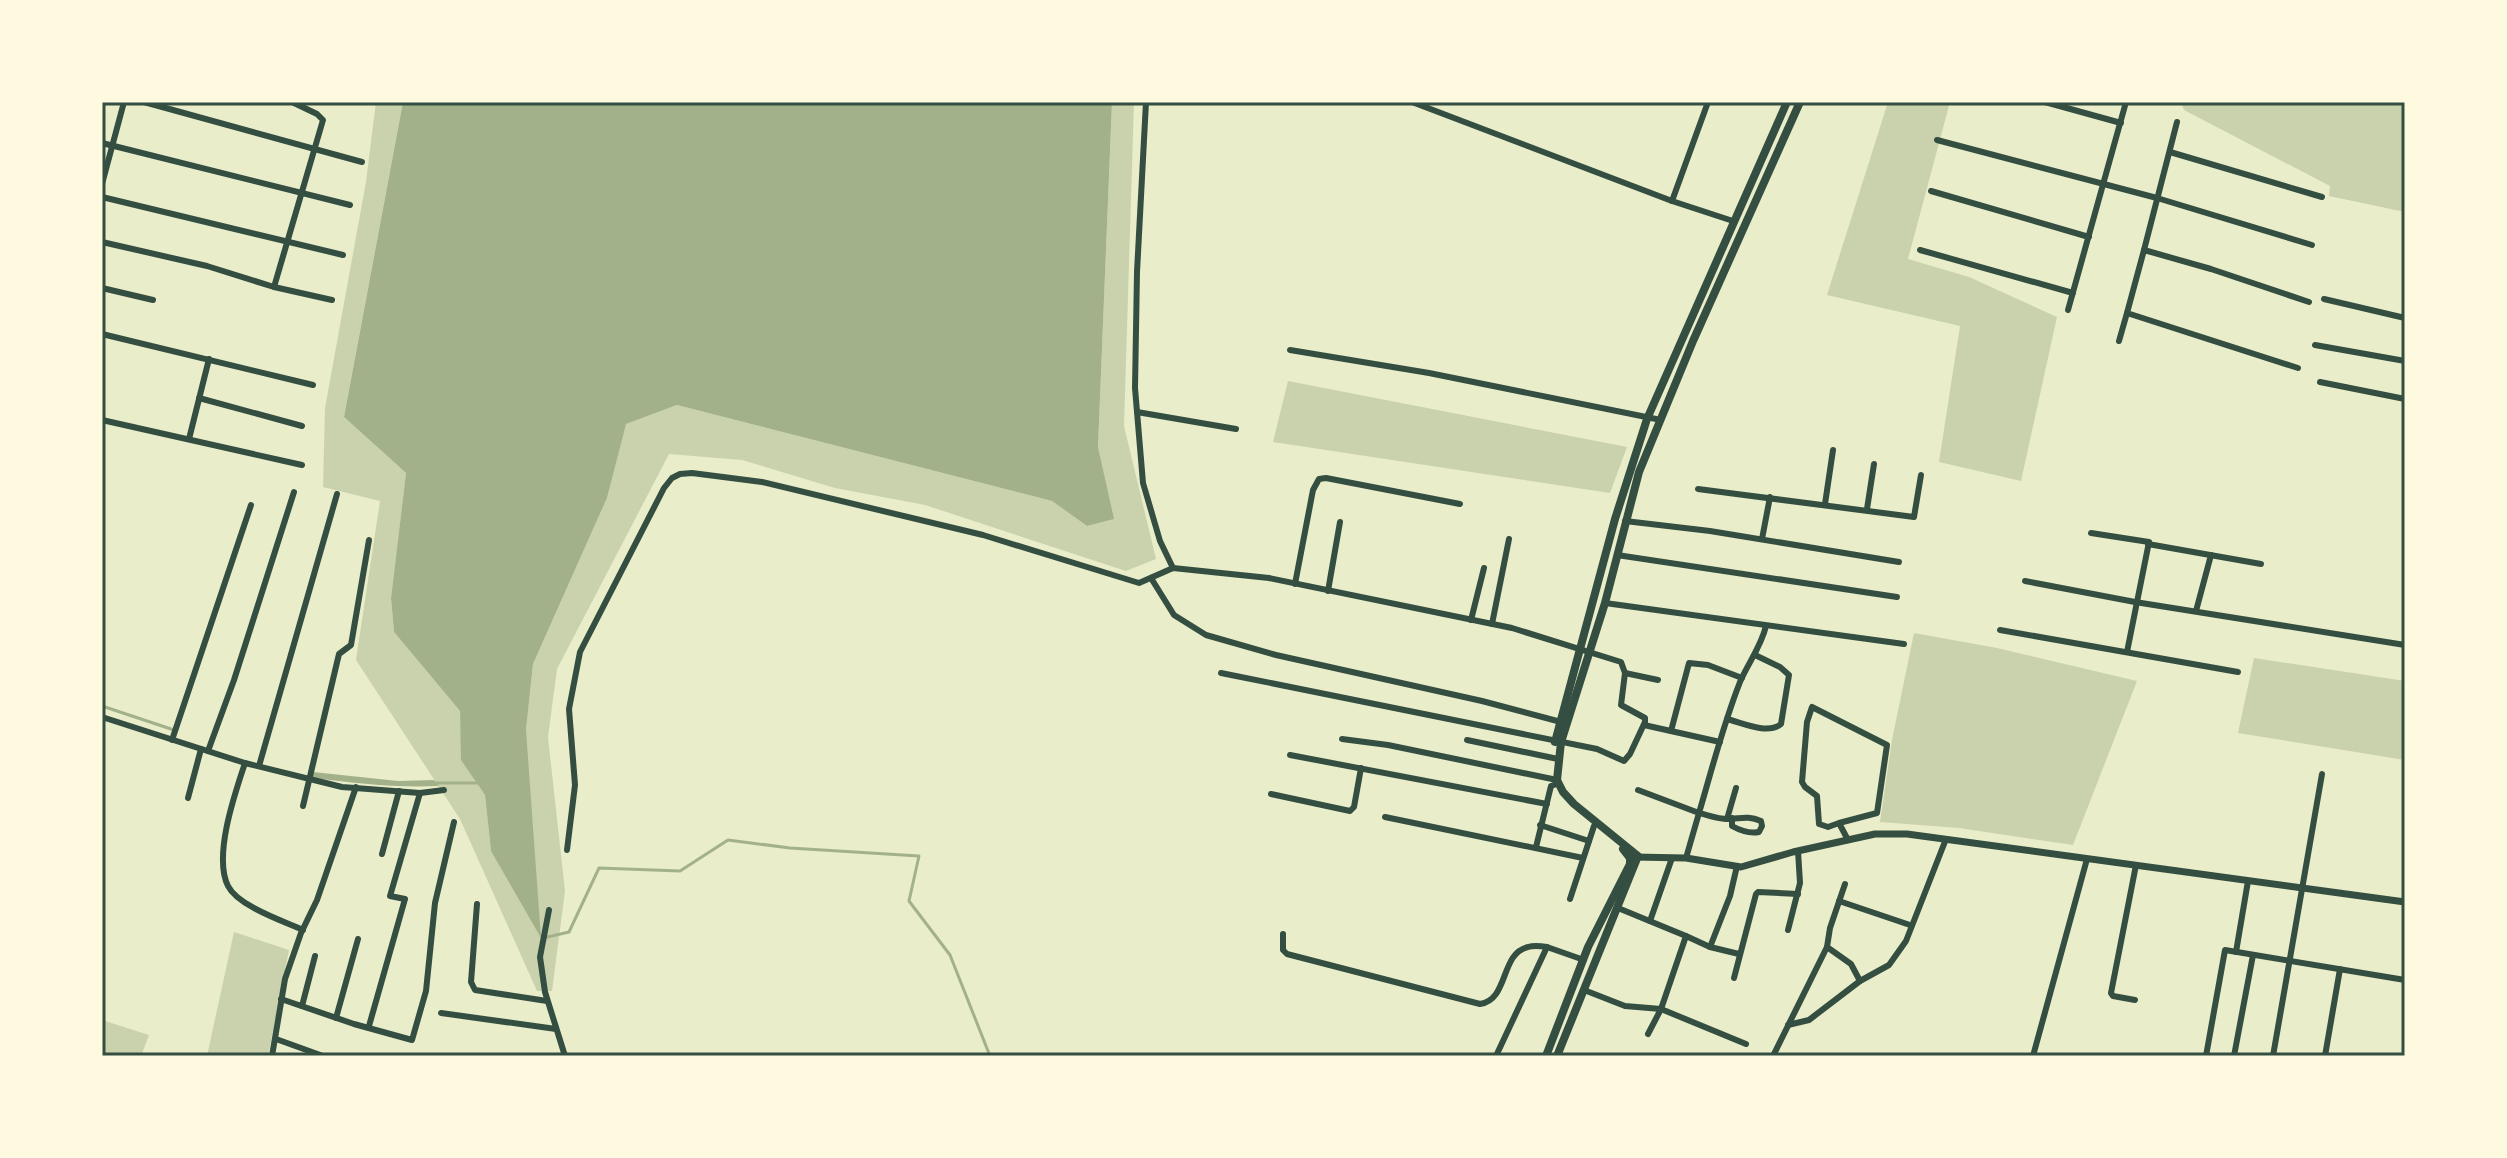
<svg xmlns="http://www.w3.org/2000/svg" width="2507" height="1158" viewBox="0 0 2507 1158" font-family="Arial,sans-serif">
  <style>
    .green { fill: #cad2ad }
    .water { fill: #a3b18a }
    .lines { fill: none; stroke-linecap: round; stroke-linejoin: round }
    .stream { stroke: #a3b18a; stroke-width: 3 }
    .minor { stroke: #344e41; stroke-width: 6 }
    .tertiary { stroke: #344e41; stroke-width: 7 }
    .secondary { stroke: #344e41; stroke-width: 8 }
    .neatline { fill: none; stroke: #344e41; stroke-width: 3 }
  </style>
  <rect width="100%" height="100%" fill="#e9edc9"/>
  <!-- green -->
  <g class="green">
    <path d="M376 102H403L344 417 406 473 391 598 394 632 460 711 462 760 485 795 491 851 526 730 533 664 607 498 625 424 677 405 1052 501 1087 526 1113 519 1098 447 1112 102H1134L1124 426 1156 559 1126 571 925 505 835 488 742 460 669 454 557 669 548 737 565 891 552 991H537L460 819 356 660 380 501 323 487 325 408 366 182Z"/>
    <path d="M1888 102H1950L1908 259 1969 277 2057 317 2021 481 1939 462 1960 326 1827 295Z"/>
    <path d="M2181 102H2405V212L2329 196 2330 186 2184 110Z"/>
    <path d="M1288 381 1627 447 1610 493 1273 442Z"/>
    <path d="M1914 633 1997 648 2137 681 2073 845 1959 828 1880 822 1892 740Z"/>
    <path d="M2254 658 2405 681V760L2238 733Z"/>
    <path d="M234 932 289 950 268 1056H207Z"/>
    <path d="M102 1020 149 1035 141 1056H102Z"/>
  </g>
  <!-- water -->
  <g class="water">
    <path d="M403 102H1112L1098 447 1114 519 1087 526 1052 501 677 405 626 424 607 498 533 664 526 730 541 938 491 851 485 795 461 760 460 711 394 632 391 598 406 473 344 417Z"/>
    <path d="M313 772 398 781 434 780 439 786C396 788 354 783 312 778Z"/>
  </g>
  <g class="lines">
    <!-- stream -->
    <g class="stream">
      <path d="M102 706 174 730"/>
      <path d="M434 783H479"/>
      <path d="M543 938 569 932 599 868 680 871 728 840 790 848 919 856 909 901 950 955 990 1056"/>
    </g>
    <!-- minor -->
    <g class="minor">
      <path d="M144 102 362 162"/>
      <path d="M1146 102 1137 272 1135 388 1143 483 1160 541 1173 568"/>
      <path d="M1412 102 1672 201"/>
      <path d="M1708 102 1672 201 1733 221"/>
      <path d="M2045 102 2121 123"/>
      <path d="M1937 140 2157 198 2312 245"/>
      <path d="M102 143 350 205"/>
      <path d="M2170 152 2322 197"/>
      <path d="M102 184 124 102"/>
      <path d="M1931 191 2089 237"/>
      <path d="M102 197 343 255"/>
      <path d="M102 242 207 266 274 287 323 120 317 114 292 102"/>
      <path d="M1920 250 2073 293"/>
      <path d="M2144 250 2177 122"/>
      <path d="M274 287 332 300"/>
      <path d="M102 288 153 300"/>
      <path d="M2324 299 2405 318"/>
      <path d="M2068 310 2126 102"/>
      <path d="M102 334 313 385"/>
      <path d="M2119 341 2127 313"/>
      <path d="M2315 345 2405 361"/>
      <path d="M1290 350 1429 373 1661 420"/>
      <path d="M2298 368 2127 313 2144 250 2211 269 2309 302"/>
      <path d="M2320 382 2405 399"/>
      <path d="M199 398 302 426"/>
      <path d="M1137 412 1236 429"/>
      <path d="M102 420 302 465"/>
      <path d="M189 439 209 359"/>
      <path d="M1698 489 1914 517 1921 475"/>
      <path d="M1825 504 1833 450"/>
      <path d="M1867 509 1874 464"/>
      <path d="M1625 521 1710 531 1899 562"/>
      <path d="M2091 533 2149 542 2127 652"/>
      <path d="M1762 539 1770 497"/>
      <path d="M2148 544 2261 564"/>
      <path d="M1617 555 1897 597"/>
      <path d="M1151 578 1174 615 1206 635 1276 655 1482 701 1561 722"/>
      <path d="M2025 581 2135 602 2405 645"/>
      <path d="M1295 584 1313 490 1319 479 1326 478 1460 504"/>
      <path d="M1328 591 1340 522"/>
      <path d="M1605 603 1904 644"/>
      <path d="M2196 611 2211 555"/>
      <path d="M1471 620 1484 568"/>
      <path d="M1492 624 1509 539"/>
      <path d="M2000 630 2238 672"/>
      <path d="M1625 673 1658 680"/>
      <path d="M102 717 245 763 342 787 420 793 444 790"/>
      <path d="M1727 719C1743 723 1768 735 1781 724L1789 675 1780 667 1755 655"/>
      <path d="M1644 725 1720 742"/>
      <path d="M1671 731 1689 663 1708 665 1742 678"/>
      <path d="M1342 739 1388 745 1557 780"/>
      <path d="M172 740 251 505"/>
      <path d="M1467 740 1558 759"/>
      <path d="M208 751 234 680 294 492"/>
      <path d="M1290 755 1547 804"/>
      <path d="M245 763C235 793 213 856 228 886 238 906 283 921 303 930"/>
      <path d="M259 766 337 494"/>
      <path d="M1638 790 1699 813 1686 858"/>
      <path d="M1271 794 1350 811 1354 807 1361 768"/>
      <path d="M188 798 201 749"/>
      <path d="M303 806 339 654 351 645 369 540"/>
      <path d="M1385 817 1583 858"/>
      <path d="M1732 818V826C1741 831 1749 834 1759 832L1762 826 1761 821C1747 815 1740 819 1727 819 1718 819 1708 815 1699 813 1712 769 1723 725 1740 682 1748 663 1761 647 1766 626"/>
      <path d="M1727 819 1736 788"/>
      <path d="M1839 823 1877 813 1887 745 1812 707 1807 722 1802 782 1805 787 1817 796 1819 824 1828 827 1839 823 1848 840"/>
      <path d="M1540 825 1589 841"/>
      <path d="M1536 847 1551 786 1559 783"/>
      <path d="M567 850 575 785 569 709 580 652 664 488 672 478 680 474 692 473 762 482 983 535 1139 583 1173 568 1269 578 1512 628 1621 662 1625 673 1621 705 1645 718V722L1630 754 1624 761 1597 749 1221 673"/>
      <path d="M382 854 399 791"/>
      <path d="M1845 884 1830 928 1827 947 1851 964 1860 981"/>
      <path d="M1570 899 1594 826"/>
      <path d="M1839 901 1910 925"/>
      <path d="M477 904 471 982 475 990 547 1001"/>
      <path d="M1618 908 1686 936 1661 1009 1746 1044"/>
      <path d="M549 910 540 957 545 992 565 1056"/>
      <path d="M1650 921 1672 858"/>
      <path d="M1788 930 1800 883 1798 851"/>
      <path d="M1283 934V950L1287 954 1480 1004C1509 1000 1500 953 1528 947 1534 945 1541 946 1547 947"/>
      <path d="M1686 936 1710 947 1739 954"/>
      <path d="M1710 947 1730 896 1737 866"/>
      <path d="M2236 952 2248 881"/>
      <path d="M1734 978 1756 894 1758 892 1798 894"/>
      <path d="M1584 990 1625 1006 1661 1009"/>
      <path d="M281 999 354 1024 412 1040 426 991 435 903 454 822"/>
      <path d="M2135 1000 2113 996 2111 993 2136 865"/>
      <path d="M302 1006 315 956"/>
      <path d="M441 1013 556 1029"/>
      <path d="M336 1018 358 939"/>
      <path d="M1788 1025 1809 1020 1860 981 1889 965 1906 941 1946 839"/>
      <path d="M369 1026 405 899 390 896 420 793"/>
      <path d="M1648 1034 1661 1009"/>
      <path d="M276 1039 323 1056"/>
      <path d="M272 1056 285 979 301 933 317 900 356 787"/>
      <path d="M1496 1056 1547 947 1584 960"/>
      <path d="M1773 1056 1827 947"/>
      <path d="M2033 1056 2087 859"/>
      <path d="M2206 1056 2225 950 2405 980"/>
      <path d="M2234 1056 2253 955"/>
      <path d="M2273 1056 2322 774"/>
      <path d="M2325 1056 2340 969"/>
    </g>
    <!-- tertiary -->
    <path class="tertiary" d="M1633 857 1686 858 1741 867 1793 852 1875 834H1907L2405 902"/>
    <!-- secondary -->
    <g class="secondary">
      <path d="M1555 742 1615 519 1647 419 1787 102"/>
      <path d="M1546 1056 1588 947 1630 864V858L1623 849"/>
      <path d="M1557 1056 1638 856 1574 804 1563 792 1557 780 1561 742 1605 603 1639 472 1693 341 1800 102"/>
    </g>
  </g>
  <!-- border -->
  <rect width="2507" height="1158" fill="none" stroke="#fefae0" stroke-width="208"/>
  <rect x="104" y="104" width="2299" height="950" class="neatline"/>
</svg>
